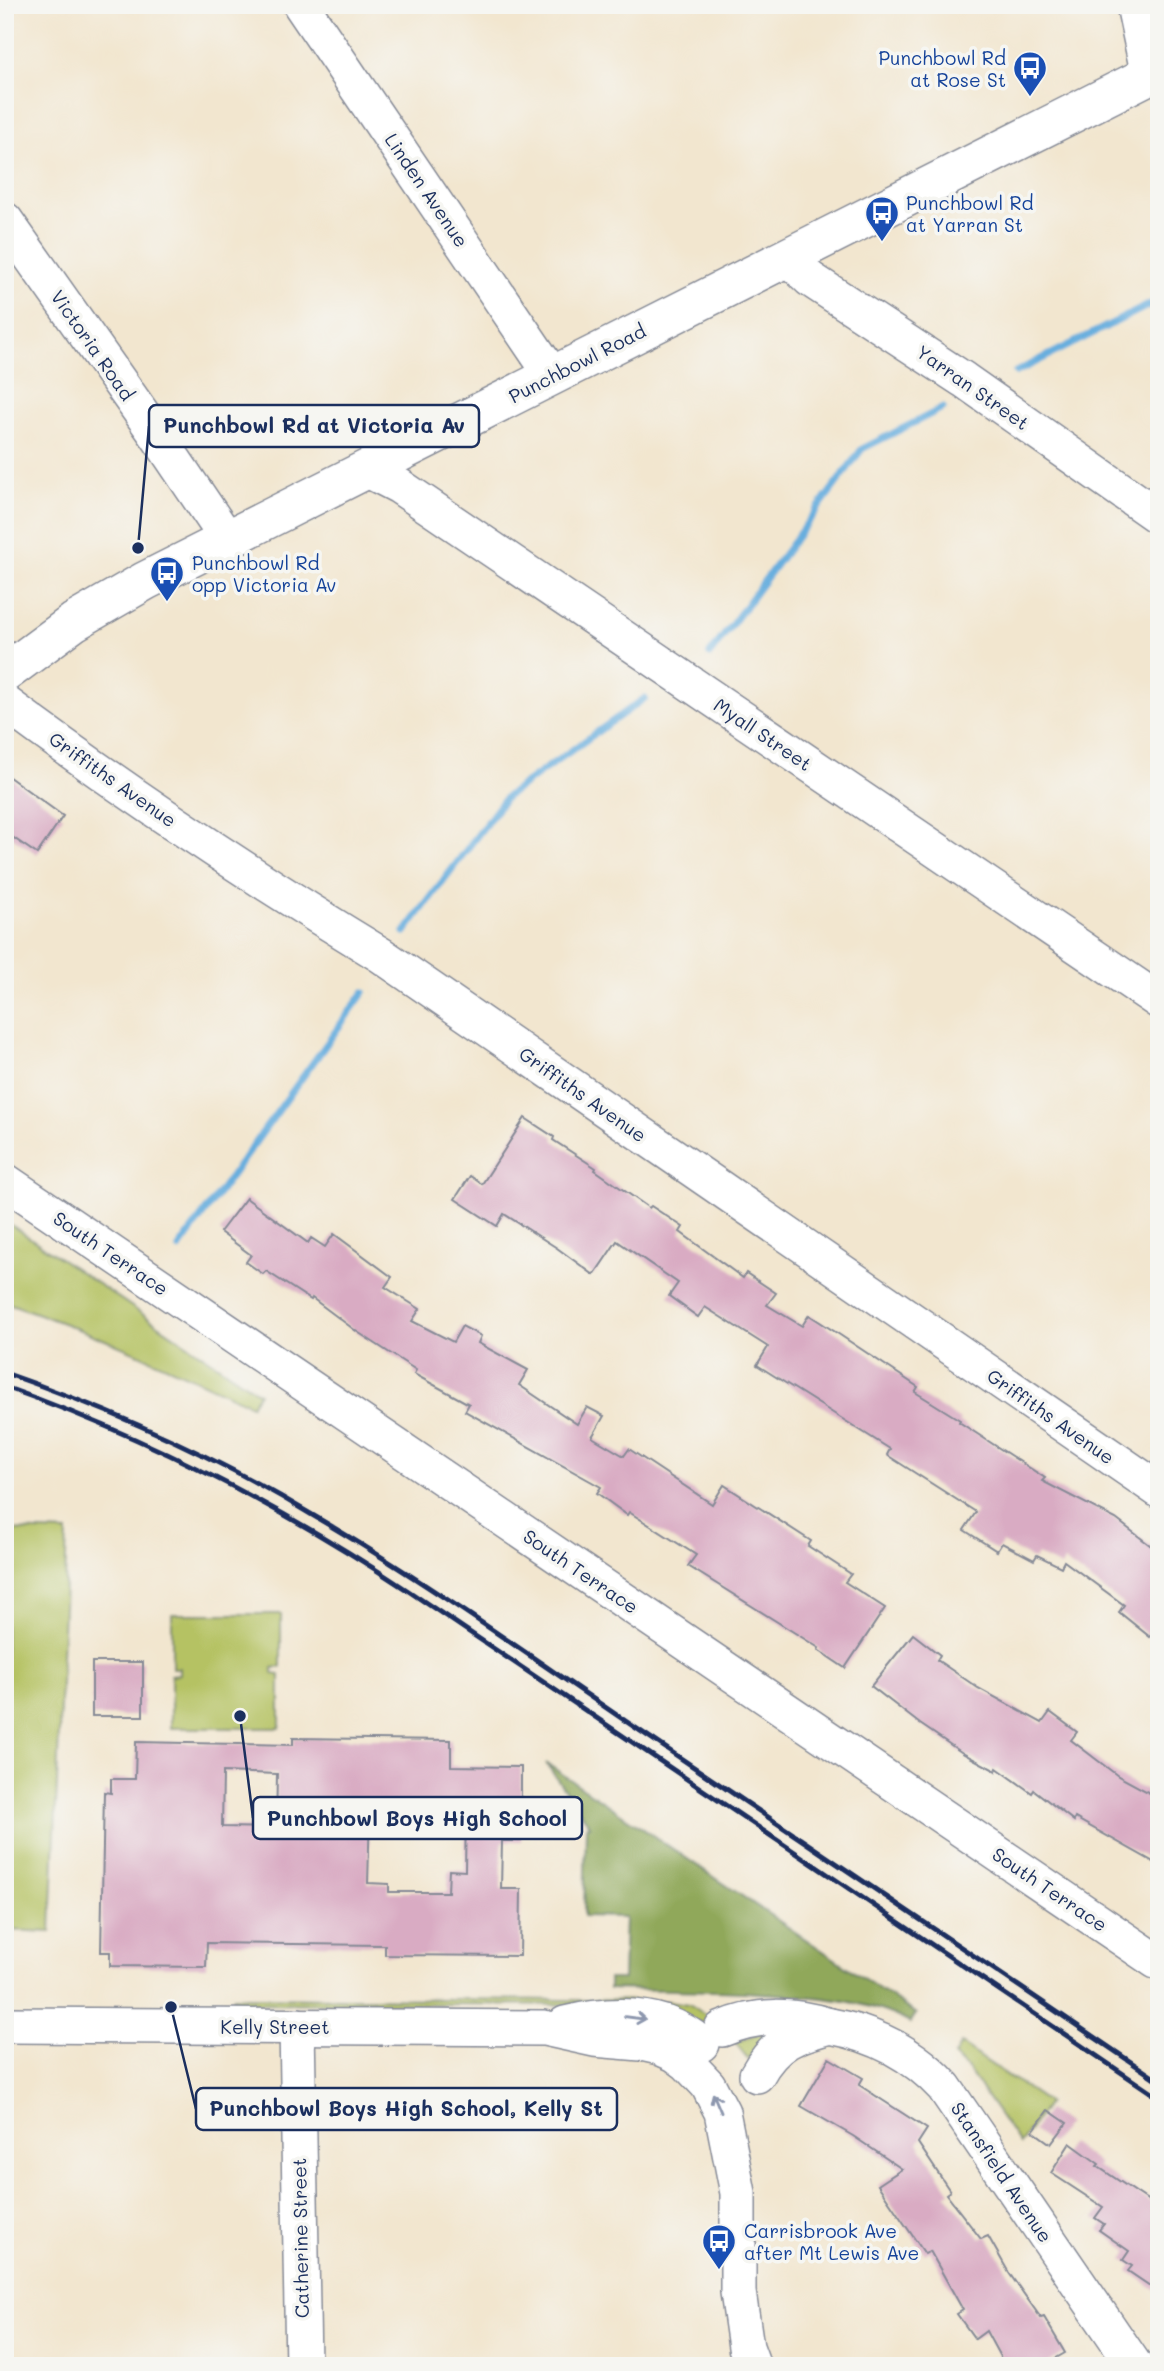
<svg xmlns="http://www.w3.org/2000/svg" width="1164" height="2371" viewBox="0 0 1164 2371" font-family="Mali,sans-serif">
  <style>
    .green { fill: #b5c264; stroke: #687861; stroke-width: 2 }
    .forest { fill: #90a85a; stroke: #566c5c; stroke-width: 2 }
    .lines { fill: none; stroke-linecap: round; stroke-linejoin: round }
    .stream { stroke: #67aede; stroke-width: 7 }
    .building { fill: #d9abc3; fill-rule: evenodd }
    .minor-casing { stroke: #868a96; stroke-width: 38 }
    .major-casing { stroke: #868a96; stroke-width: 41 }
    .minor { stroke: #fff; stroke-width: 35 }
    .major { stroke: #fff; stroke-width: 38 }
    .rail { stroke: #1b2f5e; stroke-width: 5 }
    .oneway { stroke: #8d97ae }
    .labels { text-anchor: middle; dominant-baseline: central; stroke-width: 7; stroke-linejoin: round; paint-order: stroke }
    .transit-label { font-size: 19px; fill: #164399; stroke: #f6f6f2; text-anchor: start }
    .street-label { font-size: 19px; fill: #1b2f5e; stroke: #f6f6f2 }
    .leader { fill: none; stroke: #1b2f5e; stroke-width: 2.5 }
    .callout-dot { fill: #1b2f5e; stroke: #f6f6f2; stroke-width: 2.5 }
    .callout { fill: #f6f6f2; stroke: #1b2f5e; stroke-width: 2.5 }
    .callout-label { font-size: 21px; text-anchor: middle; font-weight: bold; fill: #1b2f5e }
  </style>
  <rect width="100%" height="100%" fill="#f6f6f2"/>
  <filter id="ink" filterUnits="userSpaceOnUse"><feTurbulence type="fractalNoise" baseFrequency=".0143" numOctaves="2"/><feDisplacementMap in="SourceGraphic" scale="14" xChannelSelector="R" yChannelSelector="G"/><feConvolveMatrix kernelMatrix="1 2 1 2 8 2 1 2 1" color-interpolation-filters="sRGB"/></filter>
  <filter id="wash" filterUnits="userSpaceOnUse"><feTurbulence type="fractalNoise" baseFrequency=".00686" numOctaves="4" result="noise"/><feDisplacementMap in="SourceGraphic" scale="28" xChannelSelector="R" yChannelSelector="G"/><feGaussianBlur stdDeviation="1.57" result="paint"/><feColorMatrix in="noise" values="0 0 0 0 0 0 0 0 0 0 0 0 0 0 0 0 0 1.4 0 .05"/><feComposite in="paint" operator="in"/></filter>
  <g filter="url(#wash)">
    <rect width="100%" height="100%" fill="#f2e6cf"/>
    <!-- green -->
    <g class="green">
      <path d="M5 1221 259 1393 251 1405C170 1367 90 1331 5 1302Z"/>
      <path d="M5 1530 67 1532 51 1932 5 1930Z"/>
      <path d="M172 1614H281V1667L273 1668V1674L280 1675V1728H171V1675L179 1674V1668H172Z"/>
      <path d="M233 1997 668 2001 689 2004 711 2018 707 2023H701L613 2005 233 2003Z"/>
      <path d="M782 2027 748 2059 735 2042Z"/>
      <path d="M961 2044 1048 2103 1020 2144 968 2070 954 2056Z"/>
    </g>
    <!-- forest -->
    <path class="forest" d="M546 1763 916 2014 910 2023C864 1998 810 1996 759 1993 709 1990 659 1990 609 1989V1979H623L625 1917 584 1916 586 1827 590 1826Z"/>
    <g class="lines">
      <!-- stream -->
      <g class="stream">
        <path d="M1016 372 1159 300"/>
        <path d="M710 654 862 449 943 408"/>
        <path d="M405 932 506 797 645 698"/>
        <path d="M179 1248 364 992"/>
      </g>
    </g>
    <g id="blocks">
      <!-- building -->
      <g class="building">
        <path d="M5 774 63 816 37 854 5 832Z"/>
        <path d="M525 1118 554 1137 553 1140 596 1168 595 1170 649 1208 651 1206 683 1227 680 1232 743 1278 746 1273 776 1293 767 1305 802 1326 809 1315 840 1335 918 1387 915 1392 960 1420 959 1422 1045 1478 1042 1481 1116 1519 1159 1552V1626L1150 1637 1119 1612 1124 1605 1064 1561 1061 1567 1037 1555 1034 1560 1002 1543 997 1551 964 1530 976 1512 887 1455 890 1449 757 1365 768 1347 705 1307 698 1317 669 1296 678 1283 617 1241 594 1275 557 1248 504 1214 497 1226 455 1199 470 1176 482 1184Z"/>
        <path d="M246 1198 308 1243 311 1238 325 1247 334 1234 392 1277 385 1287 420 1309 412 1321 453 1342 462 1326 481 1336 478 1343 528 1370 519 1385 577 1424 587 1407 604 1416 592 1437 624 1456 629 1449 712 1504 724 1485 811 1541 808 1546 851 1574 845 1582 885 1608 845 1668 818 1650 819 1648 688 1566 696 1555 629 1512 627 1515 597 1493 601 1487 465 1411 469 1404 414 1374 416 1370 356 1331 312 1298 311 1300 266 1271 263 1274 246 1262 251 1255 220 1232Z"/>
        <path d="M913 1634 940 1655 937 1660 978 1688 1042 1723 1050 1712 1077 1732 1071 1740 1118 1776 1159 1798V1865L1075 1818 1074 1821 1034 1790 1032 1793 997 1768 996 1771 964 1754 920 1724 871 1686Z"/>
        <rect x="92" y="1662" width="51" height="54"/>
        <path d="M293 1738 451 1740V1766L521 1767V1841H502L501 1889H521L520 1956 385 1955V1945L207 1943 206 1967 110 1966V1952H101L104 1792 111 1793V1779H135L136 1742 293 1745ZM223 1772 277 1774 276 1828 222 1827ZM370 1811 466 1812 465 1871 449 1870 448 1892H389V1884L368 1883Z"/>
        <path d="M829 2058 863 2078 859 2085 927 2129 918 2143 950 2191 946 2194 981 2239 988 2236 1009 2273 1041 2318 1044 2317 1065 2353 1042 2366H1005L986 2331 975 2339 957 2314 963 2310 930 2251 925 2254 878 2185 902 2169 853 2136 801 2106Z"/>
        <path d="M1048 2110 1067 2123 1051 2144 1033 2131Z"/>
        <path d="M1070 2143 1099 2164 1097 2166 1155 2205 1152 2210 1159 2215V2292L1128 2271 1132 2266 1123 2260 1129 2251 1099 2230 1104 2224 1095 2218 1103 2207 1051 2173Z"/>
      </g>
    </g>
  </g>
  <g filter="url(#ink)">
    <use href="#blocks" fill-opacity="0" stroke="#868a96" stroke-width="2"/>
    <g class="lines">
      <!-- minor casing -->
      <g class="minor-casing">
        <g id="minor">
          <path d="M301 5 552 375"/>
          <path d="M1134 5 1149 76"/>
          <path d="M5 220 159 438 228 540"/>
          <path d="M787 257 810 279 964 380 1159 517"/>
          <path d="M366 469 399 486 1159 1001"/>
          <path d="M5 703C126 793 253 877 381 955L1159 1490"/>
          <path d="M5 1181 1156 1961"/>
          <path d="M565 2024C610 2013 663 2011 701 2044"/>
          <path d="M5 2025 544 2028 594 2039 641 2043 659 2047 675 2054 687 2063 708 2085 722 2112 738 2193V2292L746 2347 753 2366"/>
          <path d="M297 2026 303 2366"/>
          <path d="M830 2026C875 2034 913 2053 944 2087L1135 2366"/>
          <path d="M722 2029C759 2013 792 2015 830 2026 795 2035 775 2042 757 2075"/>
        </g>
      </g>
      <!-- major casing -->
      <g class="major-casing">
        <path id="major" d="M5 673 74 622 145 581 1159 70"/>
      </g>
      <!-- minor -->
      <use href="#minor" class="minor"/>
      <!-- major -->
      <use href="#major" class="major"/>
      <!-- rail -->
      <g class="rail">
        <path d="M5 1373C112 1410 217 1457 314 1516 422 1579 524 1652 627 1722 805 1842 982 1961 1159 2081"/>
        <path d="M5 1387C147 1437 282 1507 407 1590L1159 2098"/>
      </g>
    </g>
    <!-- one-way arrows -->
    <defs><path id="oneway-shaft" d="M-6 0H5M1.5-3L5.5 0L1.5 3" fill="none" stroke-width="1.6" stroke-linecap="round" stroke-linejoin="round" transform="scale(1.75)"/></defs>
    <g class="oneway">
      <use href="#oneway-shaft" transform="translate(635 2018) rotate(8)"/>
      <use href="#oneway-shaft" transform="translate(717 2103) rotate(-113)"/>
    </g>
  </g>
  <!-- icons -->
  <defs>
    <g id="bus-pin" transform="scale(1.75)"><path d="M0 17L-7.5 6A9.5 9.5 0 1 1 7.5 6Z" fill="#1a4fb4" stroke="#f6f6f2"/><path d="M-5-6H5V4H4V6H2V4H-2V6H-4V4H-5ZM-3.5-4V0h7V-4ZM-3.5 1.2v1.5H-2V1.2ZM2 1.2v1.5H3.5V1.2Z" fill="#fff"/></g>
  </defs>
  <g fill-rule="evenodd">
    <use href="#bus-pin" x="1030" y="68"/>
    <use href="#bus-pin" x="882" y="213"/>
    <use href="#bus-pin" x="167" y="573"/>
    <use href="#bus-pin" x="719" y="2241"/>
  </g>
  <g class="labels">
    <!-- transit labels -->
    <g class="transit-label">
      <text x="1006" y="57" text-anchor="end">Punchbowl Rd<tspan x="1006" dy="22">at Rose St</tspan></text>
      <text x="906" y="202">Punchbowl Rd<tspan x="906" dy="22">at Yarran St</tspan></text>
      <text x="192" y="562">Punchbowl Rd<tspan x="192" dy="22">opp Victoria Av</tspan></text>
      <text x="744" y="2230">Carrisbrook Ave<tspan x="744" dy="22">after Mt Lewis Ave</tspan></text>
    </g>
    <!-- street labels -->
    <g class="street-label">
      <text transform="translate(427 190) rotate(56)">Linden Avenue</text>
      <text transform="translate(93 345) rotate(55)">Victoria Road</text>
      <text transform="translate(577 363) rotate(-27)">Punchbowl Road</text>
      <text transform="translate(973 387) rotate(35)">Yarran Street</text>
      <text transform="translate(763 734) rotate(34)">Myall Street</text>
      <text transform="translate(113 779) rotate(35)">Griffiths Avenue</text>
      <text transform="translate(583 1094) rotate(35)">Griffiths Avenue</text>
      <text transform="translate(111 1253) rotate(34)">South Terrace</text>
      <text transform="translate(1051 1416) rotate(35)">Griffiths Avenue</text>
      <text transform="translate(581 1571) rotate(34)">South Terrace</text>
      <text transform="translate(1050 1889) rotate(34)">South Terrace</text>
      <text x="275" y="2026">Kelly Street</text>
      <text transform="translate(1002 2172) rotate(56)">Stansfield Avenue</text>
      <text transform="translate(300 2238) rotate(-91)">Catherine Street</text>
    </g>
  </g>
  <!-- callouts -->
  <path class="leader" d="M138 548L149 426M240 1716L253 1818M171 2007L196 2109"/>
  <g class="callout-dot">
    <circle cx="138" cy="548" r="7"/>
    <circle cx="240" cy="1716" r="7"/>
    <circle cx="171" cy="2007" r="7"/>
  </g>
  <g class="callout">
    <rect x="149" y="405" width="330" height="42" rx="7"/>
    <rect x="253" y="1797" width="329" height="42" rx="7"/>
    <rect x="196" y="2088" width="421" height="42" rx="7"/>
  </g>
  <g class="callout-label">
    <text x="314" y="433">Punchbowl Rd at Victoria Av</text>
    <text x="417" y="1826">Punchbowl Boys High School</text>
    <text x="406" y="2116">Punchbowl Boys High School, Kelly St</text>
  </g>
  <!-- margin -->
  <rect width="1164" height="2371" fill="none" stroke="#f6f6f2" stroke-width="28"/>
</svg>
